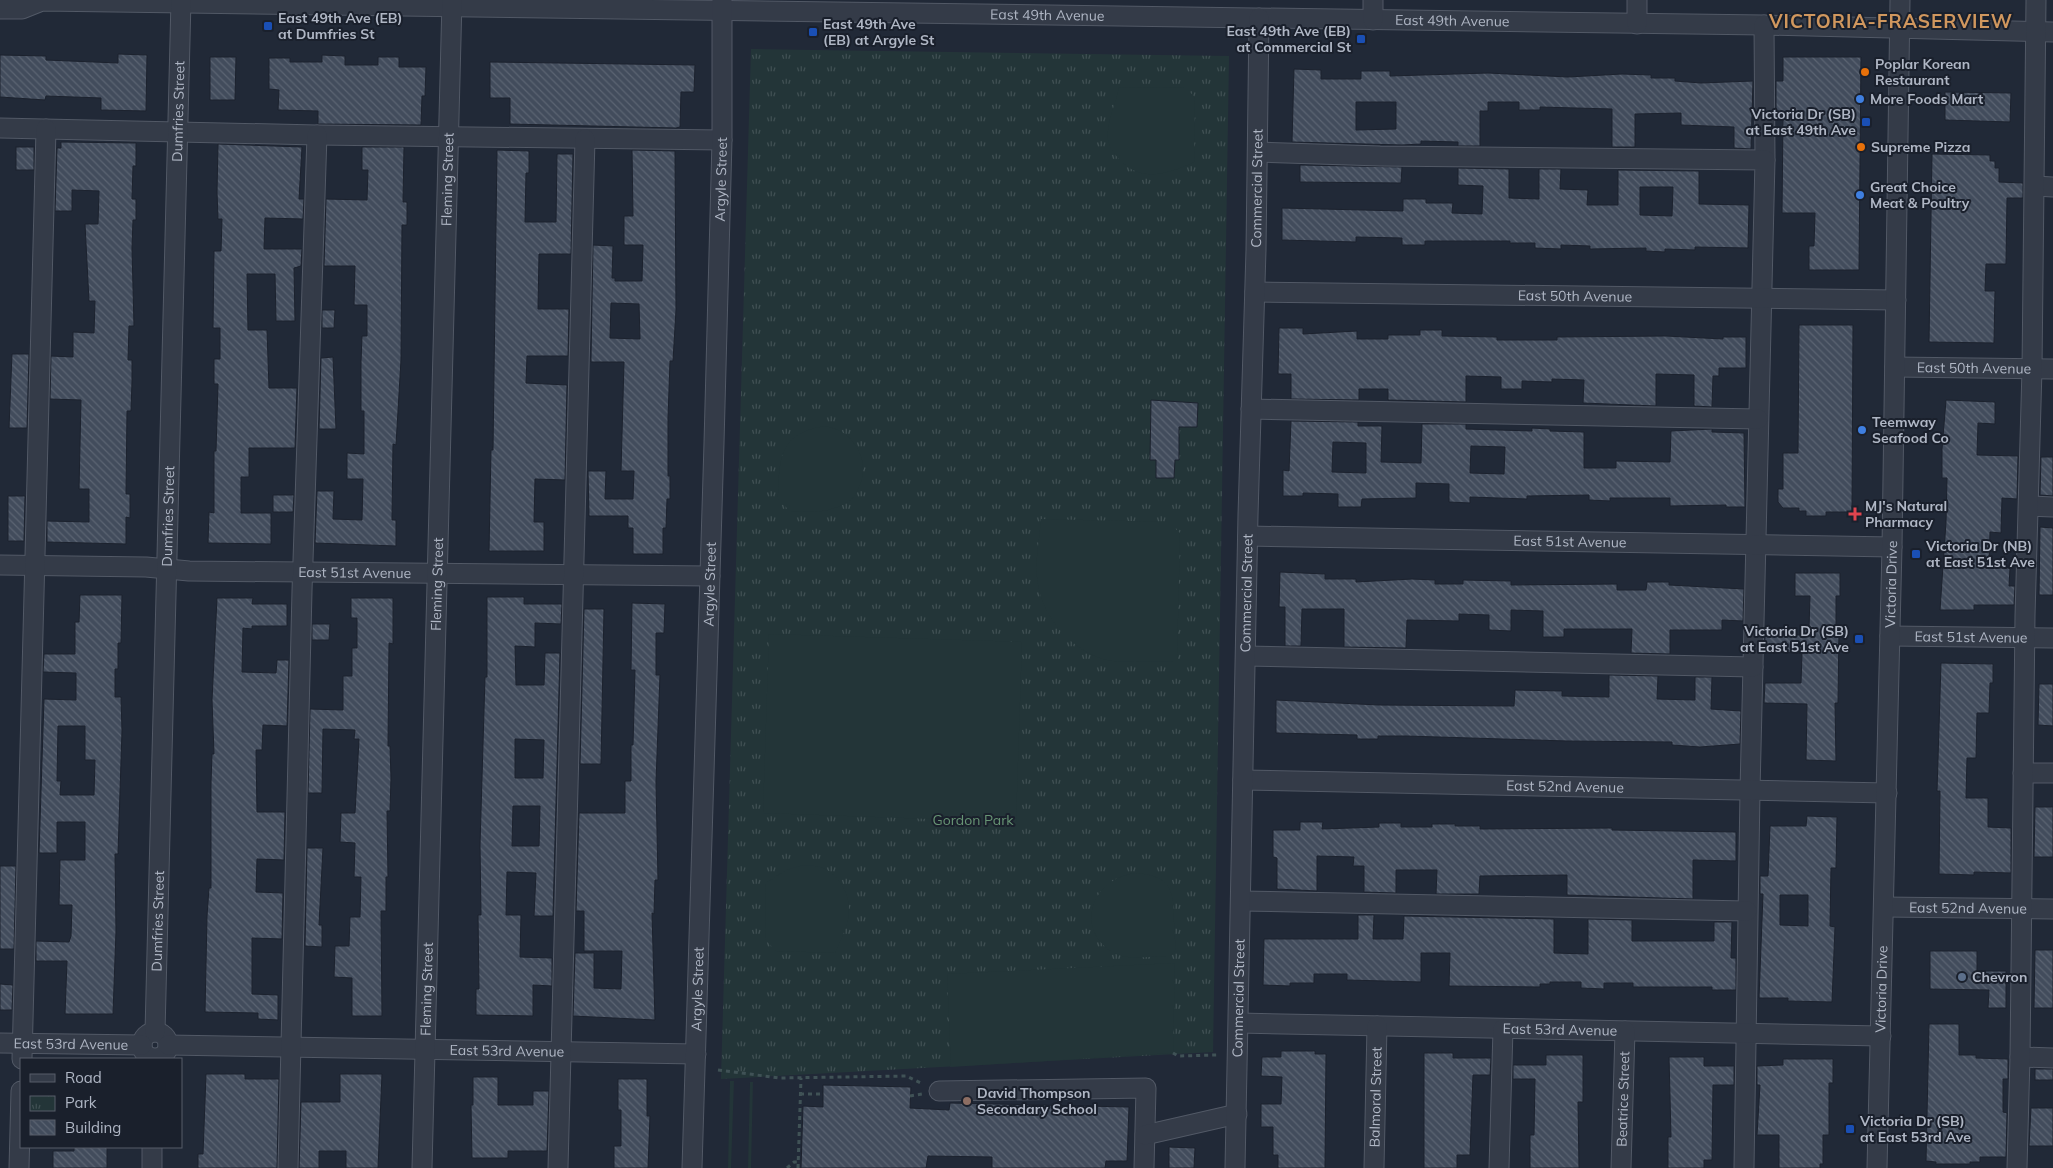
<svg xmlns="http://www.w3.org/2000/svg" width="2053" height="1168" viewBox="0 0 2053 1168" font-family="Mulish,sans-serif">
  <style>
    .park { fill: url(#park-tufts) }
    .pitch { fill: #233538 }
    .building { fill: url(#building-back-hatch); stroke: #1c222e; fill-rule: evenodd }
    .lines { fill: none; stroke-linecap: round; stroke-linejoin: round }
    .minor-casing { stroke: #525966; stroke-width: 21 }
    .path { stroke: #405256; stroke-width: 3; stroke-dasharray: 4 4; stroke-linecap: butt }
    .minor { stroke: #343b48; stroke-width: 19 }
    .transit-dot { fill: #1a4fb4; stroke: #1a202c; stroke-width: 2 }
    .food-dot { fill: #e8710a; stroke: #1a202c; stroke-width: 2 }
    .shop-dot { fill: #3f7fe0; stroke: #1a202c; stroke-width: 2 }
    .health-dot { fill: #e0444e; stroke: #1a202c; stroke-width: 2 }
    .service-dot { fill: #5c6f8a; stroke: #1a202c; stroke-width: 2 }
    .education-dot { fill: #8d6e63; stroke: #1a202c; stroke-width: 2 }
    .labels { text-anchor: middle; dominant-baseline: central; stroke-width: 4; stroke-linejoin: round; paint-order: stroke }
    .street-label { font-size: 14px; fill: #afb6c4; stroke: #1a202c }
    .poi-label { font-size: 14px; font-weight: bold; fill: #afb6c4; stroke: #1a202c; text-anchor: start }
    .park-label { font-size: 14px; fill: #679474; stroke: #1a202c }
    .district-label { font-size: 19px; font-weight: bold; letter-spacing: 1px; fill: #d0975e; stroke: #1a202c }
  </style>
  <defs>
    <pattern id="park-tufts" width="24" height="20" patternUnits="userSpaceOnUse" patternTransform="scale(1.25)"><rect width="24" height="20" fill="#233538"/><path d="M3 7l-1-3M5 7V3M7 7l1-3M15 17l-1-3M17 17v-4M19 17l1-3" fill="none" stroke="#405053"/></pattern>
    <pattern id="building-back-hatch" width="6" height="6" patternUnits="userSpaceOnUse" patternTransform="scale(1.25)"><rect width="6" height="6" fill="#424c5c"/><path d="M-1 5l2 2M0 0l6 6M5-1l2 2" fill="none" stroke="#5b6472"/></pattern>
  </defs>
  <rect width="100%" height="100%" fill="#212937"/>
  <!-- park -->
  <path class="park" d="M751 49 1229 56 1213 1052 721 1079Z"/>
  <!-- pitch -->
  <g class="pitch">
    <path d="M1119 87 1185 88 1195 97 1194 162C1169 174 1141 183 1120 160 1115 155 1109 147 1108 140 1106 122 1116 104 1119 87Z"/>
    <path d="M824 426C853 429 873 462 858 489 856 493 853 499 849 501 829 514 812 512 790 511L778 499C780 459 777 435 824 426Z"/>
    <path d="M1041 519 1168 522 1180 533 1177 661C1159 661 1118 664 1103 659 1068 648 1040 614 1037 577 1035 558 1040 537 1041 519Z"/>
    <path d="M769 634 1022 642 1016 822 763 813Z"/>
    <path d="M800 866C807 866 816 865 823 868 843 877 854 902 847 924 844 934 839 943 835 953L776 951 765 939 766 883 786 870Z"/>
    <path d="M1138 873C1173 877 1174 893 1174 923 1174 933 1176 941 1175 951L1170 956C1153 955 1128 962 1112 952 1073 926 1094 876 1138 873Z"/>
    <path d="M1175 963 1173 1053 951 1067 947 974Z"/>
    <path d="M730 1081H734L731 1168H728Z"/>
    <path d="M750 1082H753L751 1168H748Z"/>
  </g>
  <!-- building -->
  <g class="building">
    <path d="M118 54 147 55 146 111 101 110V98L46 96 45 100 0 97V55L46 56V60L118 63Z"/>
    <path d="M322 55 345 56V65H378V57H399V67H426L425 96H422L421 125 318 124V111L278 110 279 90 269 89V58H290V62H322Z"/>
    <path d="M210 57H236L235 100H210Z"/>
    <path d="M1783 57H1861L1859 270H1809V246H1814L1815 213H1782L1783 115H1776V81H1783Z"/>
    <path d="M490 62 695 65 694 92H681L680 127 676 128 510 124V98H490Z"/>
    <path d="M1294 69 1321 70V79H1361V71H1390V76L1488 73 1568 77 1622 74 1651 75V78H1675V81L1701 83 1753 81 1751 149 1734 148V127L1681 125V113L1635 114V147H1612V109L1540 107V110H1519V102H1488V111H1480V146H1458V142L1421 141V144L1402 145 1292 142ZM1356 102H1396V129L1356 130Z"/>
    <path d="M1945 92 2011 93 2010 122 1945 120Z"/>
    <path d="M61 142 136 143V166H133L132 199H136V220H133L132 248 134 326H129L128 360H132V382L131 411H127L126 494H130V518L126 517V544L47 542V521L89 522V489H79L81 400 50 399 51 356 73 357V332L94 333 95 301H89L85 224H98L99 191 72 190V211H55L57 148H61Z"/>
    <path d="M218 144 302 147 299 199H304L303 219 265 218 264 249H302L301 266 294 268 295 321H276L275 274H247L248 330H267L269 388H297L295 448H249V477H241V513H271V544L208 543 209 512 214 513V451H216L218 384H214V359H220V328H213L214 251H221L222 219H218L217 192Z"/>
    <rect x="16" y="147" width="18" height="23"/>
    <path d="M362 147H404L403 202H407V225H402L401 360 396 445 393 444 392 520H396V546L315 543 317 491H334L333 519 362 520 363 479H347V453L364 454V411H361V362L362 336H367V305H354L355 266H324L326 199 367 200 368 170H362Z"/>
    <path d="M497 150 529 151V173H526L525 222H556L557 154H573L571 254H539L538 309H569L568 356H527L526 383 567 385 565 480 535 479 534 522H544V551H489L491 450H493Z"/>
    <path d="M632 150 675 151 676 310 673 361H670L668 418V476H670V499H667L666 528H663V554H633V528H628V516H589L588 471H606L605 499H633L634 471H621L624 362H591V357L593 245 613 246 612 278H615V281H642L643 245H624V216H633ZM611 303 639 304 640 339 610 338Z"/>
    <path d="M1932 154 1990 155V161H1995V168H1999V182L2023 183V198H2007L2006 264H1986L1985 291H1995L1994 343 1929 342Z"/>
    <path d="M1300 165 1402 167 1401 183 1300 182Z"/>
    <path d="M1458 168 1509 169V198L1539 199V169H1561L1560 189 1588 190 1587 205H1618V170L1699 171V204L1749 205 1748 248 1695 247V250L1665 249V252L1646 251V248L1590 249V246L1561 245V249L1535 248V243H1510V241H1425V245H1402V238L1356 237V242L1282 240V208L1403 211V199H1426V203H1453L1452 213 1482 214 1483 186 1458 185ZM1640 187H1673L1672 216 1640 215Z"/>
    <path d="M322 310H335L334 328H322Z"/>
    <path d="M1799 325H1853L1852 512H1826V516H1806V511H1799V508H1783L1778 502V489H1783V453H1798Z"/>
    <path d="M1279 328H1303V334L1357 331V339H1388V335H1420V330H1442V336L1497 337V340H1557V337L1666 336 1723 339V337H1746V368H1719V376H1713L1712 407 1694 406V375L1656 374V406L1583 403 1584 380 1552 379V382L1522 381V389H1501V377L1466 376V402L1388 400V389H1359V400L1291 399V374H1278Z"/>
    <path d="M12 354H29L27 428H9Z"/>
    <path d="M333 357 336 429H319L321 358Z"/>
    <path d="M1151 400 1198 403 1197 427H1179V460H1175L1174 478H1156V460H1150Z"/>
    <path d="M1946 400 1995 402V424L1978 423 1977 455 2018 456 2017 499 2002 498 2001 533 1990 532 1989 568H2010L2009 586H2015L2014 605H1974V610H1940L1946 522 1947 478H1942V449Z"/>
    <path d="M1291 421 1358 422V426H1382L1381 462 1421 463 1422 424H1466V429L1532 431V428L1550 429V431L1584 432V468H1616V461L1670 462 1671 431 1712 429V432L1744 433 1745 507H1726V505L1670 506V498H1610V501L1589 500V495L1527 496V499L1470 497V503L1449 502V484L1416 483V498L1362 499 1361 507H1338V494L1303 493V496H1283V470L1289 471ZM1333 442 1366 443V473L1332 472ZM1471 446 1505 447 1504 474 1470 473Z"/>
    <path d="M2041 457H2053V496L2040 495Z"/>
    <path d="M273 495H294L293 512H273Z"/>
    <path d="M8 496H25L24 541H8Z"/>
    <path d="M2040 527 2053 528V595H2039Z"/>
    <path d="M1280 572 1325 574V579H1356V582L1412 579 1435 580V584H1463V580L1511 581V585L1617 584V590H1646L1647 582H1669V585L1744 589 1743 621 1722 620V630H1670V654L1631 653 1632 629H1564V637H1543V611L1511 610V631L1489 630V615L1459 614V621L1407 620 1406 648 1344 647V609H1302L1301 646H1285V607H1279Z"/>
    <path d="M1795 573H1840V596H1836V629H1839L1838 703H1835L1836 761 1806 760 1807 704 1764 703 1765 683H1801L1802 653 1765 652V635H1802V628H1809L1810 596H1795Z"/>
    <path d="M80 595H122L121 643H118V669H115V697H121L122 731 118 854H115L116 931 113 1014H65L67 961H36V941L69 942 71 936 72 905H59L60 860H85V822H57V853H39L44 699 76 700V673L43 672 44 654H75V622H79ZM58 726H85V760H95L94 795H60L61 781H57Z"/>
    <path d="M487 597H524V604H562L561 624 535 623V647L515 646 516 685H544L545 653H560L553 916H534L536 873 507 872 506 915H521L520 957 552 958V986L533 985V1016L476 1015V989H479L478 915H481L480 845 485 677H487ZM515 739 544 740 543 778H515ZM513 806H540L539 846H512Z"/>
    <path d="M217 598H253L252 604H287V626H252V629L243 628 242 672 276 673 277 660H289L287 726 263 725 262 750H256L257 812H285L284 860 257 859 256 892 283 893 282 939 252 938V994L278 995V1020L258 1019V1013L205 1012 207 916 209 888H211V783L212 754H214L212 700Z"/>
    <path d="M351 598H393V644L389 643 388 746H390L391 778 390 811H387L388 877H386V911H381L382 1016H352V978L334 977 335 946H349L350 917H360L361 877H354L355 843 340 842 341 813H355L359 739H354L355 730 323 729 322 793H308L310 709 343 710V676H352V648H357V618H351Z"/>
    <path d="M632 603 665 604 664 633H656V675H660L656 782 658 880H655L654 914 652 913 655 1020 573 1016 575 953H594V988L621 989 622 951H584V911H576L579 813H625V781H631V745H633L635 670H631Z"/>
    <path d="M584 609H604L601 764H580Z"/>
    <path d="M312 624H330L329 640H312Z"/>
    <path d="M1941 663 1993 664V683H1990L1989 713H1977L1976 758H1967L1966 798H1988V827L2011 828V873L1974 872V875L1939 874 1940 791H1937Z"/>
    <path d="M1609 675 1658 676 1657 699 1695 700V677H1712L1711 709 1741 711 1740 744 1700 747 1672 745V742L1567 741 1406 736H1378V739H1357V735L1276 733V700L1379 705 1514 706 1515 690 1562 691V696L1609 697Z"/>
    <path d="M2039 684H2053V726L2038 725Z"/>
    <path d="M2035 807H2053V857H2034Z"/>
    <path d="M1807 816 1837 817 1836 868H1831L1830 926 1835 927 1832 1002 1788 1001V998H1759L1763 894H1760V876H1768L1770 826H1806ZM1780 895H1808V926L1780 925Z"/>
    <path d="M1300 822H1323L1322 829 1379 827V823H1401V827H1432V824H1455V826H1480V829L1612 828V830L1736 832V861L1693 860V899L1567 895V875L1480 876 1479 894H1436L1437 870H1396V893L1364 892V866H1353L1354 857 1317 856V891L1277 889V858L1273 857V830H1300Z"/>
    <path d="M307 848H323L319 925H322V947L305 946Z"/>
    <path d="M0 866H16L14 949H0Z"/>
    <path d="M1358 915H1374L1373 939H1403L1404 916 1554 919V953L1588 954V919L1632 920V941H1714V922H1732L1731 958H1736V990H1712V987H1633V983H1604V989L1581 988V982H1550V984H1540V987L1449 986 1450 953H1421V982L1347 980V974H1314V983H1290V986L1263 985 1264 939H1358Z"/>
    <path d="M2035 950H2053V1008H2034Z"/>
    <path d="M1930 951H1977V971H2006V1008H1988L1989 990 1930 989Z"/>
    <path d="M0 984 13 985 12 1010H0Z"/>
    <path d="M1929 1024H1959V1055H1976V1058L2008 1059V1079H2003V1112L2007 1113 2006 1157H1980V1162H1970V1164H1936V1162L1926 1161Z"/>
    <path d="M1281 1051H1315V1054H1326L1325 1168H1278V1155H1273V1127H1261V1104H1281L1282 1077 1261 1076 1262 1057H1281Z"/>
    <path d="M1424 1053H1453V1058H1491L1490 1075H1473L1470 1155H1457V1168H1424Z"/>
    <path d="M1546 1055H1583V1102H1578L1579 1168H1530V1135H1534L1535 1079H1513V1065H1546Z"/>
    <path d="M1669 1057H1704V1066H1734V1085H1713L1712 1160H1704V1168H1668V1137H1671Z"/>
    <path d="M1783 1059H1833V1083H1829V1135H1823V1164H1820V1168H1779V1135H1757L1760 1085H1757V1066L1783 1065Z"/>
    <rect x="2035" y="1069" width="18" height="11"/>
    <path d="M206 1074H245V1079H279L277 1168H198V1154H203Z"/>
    <path d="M340 1074H382L378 1168H346V1151H319V1168H299L301 1102H340Z"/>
    <path d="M473 1077H498V1105H533V1091H549L547 1151H508V1158H472L471 1105H473Z"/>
    <path d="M618 1079H647V1116H650L648 1168H614V1146H621V1110H618Z"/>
    <path d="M823 1085 911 1087 910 1108 949 1110 950 1103 1129 1107 1127 1161H1106L1105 1168H992V1157L928 1156 926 1168H801L803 1106 823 1107Z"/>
    <path d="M2031 1108H2053V1146H2029Z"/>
    <path d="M74 1147H107V1168H53V1151H74Z"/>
    <path d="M1169 1147 1195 1148 1194 1168H1169Z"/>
  </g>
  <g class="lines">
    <!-- minor casing -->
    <g class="minor-casing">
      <g id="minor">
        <path id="s1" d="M0 9H22L42 1 1764 25 2053 32"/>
        <path d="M1373 20V0"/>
        <path d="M1637 24V0"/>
        <path d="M1764 25 1765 160"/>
        <path d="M0 128 317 135 722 140"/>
        <path d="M1258 152 1380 156 1765 160 1750 791 1744 1168"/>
        <path d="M2035 186 2053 187"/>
        <path id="s2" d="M1255 292 1896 300"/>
        <path id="s3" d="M1895 367 2053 369"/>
        <path d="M1251 409 1758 419"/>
        <path d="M2029 506 2053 507"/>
        <path id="s4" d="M1248 536 1892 547"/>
        <path id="s5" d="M0 565 146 567 189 571 710 576"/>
        <path id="s6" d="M1890 636 2053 638"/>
        <path d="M1246 656 1753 667"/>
        <path d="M2023 773H2053"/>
        <path id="s7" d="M1243 780 1887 793"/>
        <path d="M1241 901 1747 911"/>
        <path id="s8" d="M1884 907 2053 909"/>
        <path id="s9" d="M1239 1023 1881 1036"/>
        <circle cx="155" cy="1045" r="13"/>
        <path id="s10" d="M155 1032 181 0"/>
        <path id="s11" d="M0 1043 142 1045"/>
        <path id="s12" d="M168 1045 696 1054"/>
        <path d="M2020 1057 2053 1058"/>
        <path d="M22 1059 46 129"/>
        <path d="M939 1091 1146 1088 1144 1168"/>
        <path d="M1145 1135 1237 1114"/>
        <path d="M19 1168 21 1091"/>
        <path d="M152 1168V1147"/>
        <path d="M288 1168 302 591 317 135"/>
        <path id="s13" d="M422 1168 452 0"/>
        <path d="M558 1168 585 139"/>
        <path id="s14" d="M692 1168 714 443 722 140V0"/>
        <path id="s15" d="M1235 1168 1248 515 1256 250 1259 18"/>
        <path id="s16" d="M1374 1168 1377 1026"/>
        <path d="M1499 1168 1503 1029"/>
        <path id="s17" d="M1621 1168 1625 1031"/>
        <path id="s18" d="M1877 1168 1892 547 1900 0"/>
        <path d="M2017 1168 2020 1057 2025 616 2032 369 2036 0"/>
      </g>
    </g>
    <!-- path -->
    <g class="path">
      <path d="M1173 1053 1178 1056 1217 1055"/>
      <path d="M718 1070 780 1078 906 1076 923 1084"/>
      <path d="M800 1094H823"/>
      <path d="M910 1096 922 1094"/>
      <path d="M787 1168 794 1162H799"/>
      <path d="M798 1168 801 1078"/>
    </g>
    <!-- minor -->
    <use href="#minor" class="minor"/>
  </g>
  <!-- markers -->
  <g class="transit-dot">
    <rect x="263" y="21" width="10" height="10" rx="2.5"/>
    <rect x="808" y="27" width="10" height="10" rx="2.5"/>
    <rect x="1356" y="34" width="10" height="10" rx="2.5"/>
    <rect x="1861" y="117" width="10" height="10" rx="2.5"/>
    <rect x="1911" y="549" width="10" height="10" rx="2.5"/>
    <rect x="1854" y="634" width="10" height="10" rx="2.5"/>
    <rect x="1845" y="1124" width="10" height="10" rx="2.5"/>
  </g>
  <g class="food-dot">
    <circle cx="1865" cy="72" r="5"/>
    <circle cx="1861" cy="147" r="5"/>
  </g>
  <g class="shop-dot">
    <circle cx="1860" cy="99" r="5"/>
    <circle cx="1860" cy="195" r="5"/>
    <circle cx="1862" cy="430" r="5"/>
  </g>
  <path class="health-dot" d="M1852.5 506.5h5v5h5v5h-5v5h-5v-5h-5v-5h5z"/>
  <circle class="service-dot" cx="1962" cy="977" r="5"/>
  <circle class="education-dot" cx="967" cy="1101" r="5"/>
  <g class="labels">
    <!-- street labels -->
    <g class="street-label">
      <text stroke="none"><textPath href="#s1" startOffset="1049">East 49th Avenue</textPath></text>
      <text stroke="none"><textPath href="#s1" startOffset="1454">East 49th Avenue</textPath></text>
      <text stroke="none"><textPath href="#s10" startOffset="921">Dumfries Street</textPath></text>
      <text stroke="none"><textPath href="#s13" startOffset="989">Fleming Street</textPath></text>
      <text stroke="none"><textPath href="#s14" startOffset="989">Argyle Street</textPath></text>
      <text stroke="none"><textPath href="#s15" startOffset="980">Commercial Street</textPath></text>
      <text stroke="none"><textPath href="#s2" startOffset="320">East 50th Avenue</textPath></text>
      <text stroke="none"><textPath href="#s3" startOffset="79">East 50th Avenue</textPath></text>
      <text stroke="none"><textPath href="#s10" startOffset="516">Dumfries Street</textPath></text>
      <text stroke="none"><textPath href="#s4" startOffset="322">East 51st Avenue</textPath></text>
      <text stroke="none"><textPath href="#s5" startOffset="355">East 51st Avenue</textPath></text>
      <text stroke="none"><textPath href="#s13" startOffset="584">Fleming Street</textPath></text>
      <text stroke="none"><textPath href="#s14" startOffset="584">Argyle Street</textPath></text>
      <text stroke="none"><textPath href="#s18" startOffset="584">Victoria Drive</textPath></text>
      <text stroke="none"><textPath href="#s15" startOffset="575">Commercial Street</textPath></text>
      <text stroke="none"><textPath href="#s6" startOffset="81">East 51st Avenue</textPath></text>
      <text stroke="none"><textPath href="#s7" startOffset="322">East 52nd Avenue</textPath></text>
      <text stroke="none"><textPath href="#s8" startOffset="84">East 52nd Avenue</textPath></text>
      <text stroke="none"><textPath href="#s10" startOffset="111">Dumfries Street</textPath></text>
      <text stroke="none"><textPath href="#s13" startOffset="179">Fleming Street</textPath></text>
      <text stroke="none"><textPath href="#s14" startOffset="179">Argyle Street</textPath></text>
      <text stroke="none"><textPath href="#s18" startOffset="179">Victoria Drive</textPath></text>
      <text stroke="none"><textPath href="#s15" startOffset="170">Commercial Street</textPath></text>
      <text stroke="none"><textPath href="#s9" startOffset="321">East 53rd Avenue</textPath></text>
      <text stroke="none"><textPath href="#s11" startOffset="71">East 53rd Avenue</textPath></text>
      <text stroke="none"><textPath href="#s12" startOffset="339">East 53rd Avenue</textPath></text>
      <text stroke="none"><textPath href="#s16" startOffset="71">Balmoral Street</textPath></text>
      <text stroke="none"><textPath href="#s17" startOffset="69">Beatrice Street</textPath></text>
    </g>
    <!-- poi labels -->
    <g class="poi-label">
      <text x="278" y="18">East 49th Ave (EB)<tspan x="278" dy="16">at Dumfries St</tspan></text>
      <text x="823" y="24">East 49th Ave<tspan x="823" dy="16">(EB) at Argyle St</tspan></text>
      <text x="1351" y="31" text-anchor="end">East 49th Ave (EB)<tspan x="1351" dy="16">at Commercial St</tspan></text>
      <text x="1875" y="64">Poplar Korean<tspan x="1875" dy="16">Restaurant</tspan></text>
      <text x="1870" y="99">More Foods Mart</text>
      <text x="1856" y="114" text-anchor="end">Victoria Dr (SB)<tspan x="1856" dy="16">at East 49th Ave</tspan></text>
      <text x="1871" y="147">Supreme Pizza</text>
      <text x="1870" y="187">Great Choice<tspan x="1870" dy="16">Meat &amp; Poultry</tspan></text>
      <text x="1872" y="422">Teemway<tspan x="1872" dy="16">Seafood Co</tspan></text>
      <text x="1865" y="506">MJ's Natural<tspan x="1865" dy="16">Pharmacy</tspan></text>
      <text x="1926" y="546">Victoria Dr (NB)<tspan x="1926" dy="16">at East 51st Ave</tspan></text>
      <text x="1849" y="631" text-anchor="end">Victoria Dr (SB)<tspan x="1849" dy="16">at East 51st Ave</tspan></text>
      <text x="1972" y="977">Chevron</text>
      <text x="977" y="1093">David Thompson<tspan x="977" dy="16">Secondary School</tspan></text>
      <text x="1860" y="1121">Victoria Dr (SB)<tspan x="1860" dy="16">at East 53rd Ave</tspan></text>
    </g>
    <!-- park labels -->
    <g class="park-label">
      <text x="973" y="820">Gordon Park</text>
    </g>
    <!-- district labels -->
    <g class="district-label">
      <text x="1891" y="21">VICTORIA-FRASERVIEW</text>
    </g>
  </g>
  <!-- legend -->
  <rect x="20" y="1058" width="162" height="90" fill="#1a202c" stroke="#565c69"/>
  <rect x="30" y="1074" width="25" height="8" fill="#343b48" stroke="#565c69"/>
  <text x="65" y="1083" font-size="15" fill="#afb6c4">Road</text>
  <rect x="30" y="1096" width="25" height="15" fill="url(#park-tufts)" stroke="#565c69"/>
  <text x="65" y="1108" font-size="15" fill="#afb6c4">Park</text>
  <rect x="30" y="1120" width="25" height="15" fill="url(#building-back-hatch)" stroke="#565c69"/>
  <text x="65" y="1133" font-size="15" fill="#afb6c4">Building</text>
</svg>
